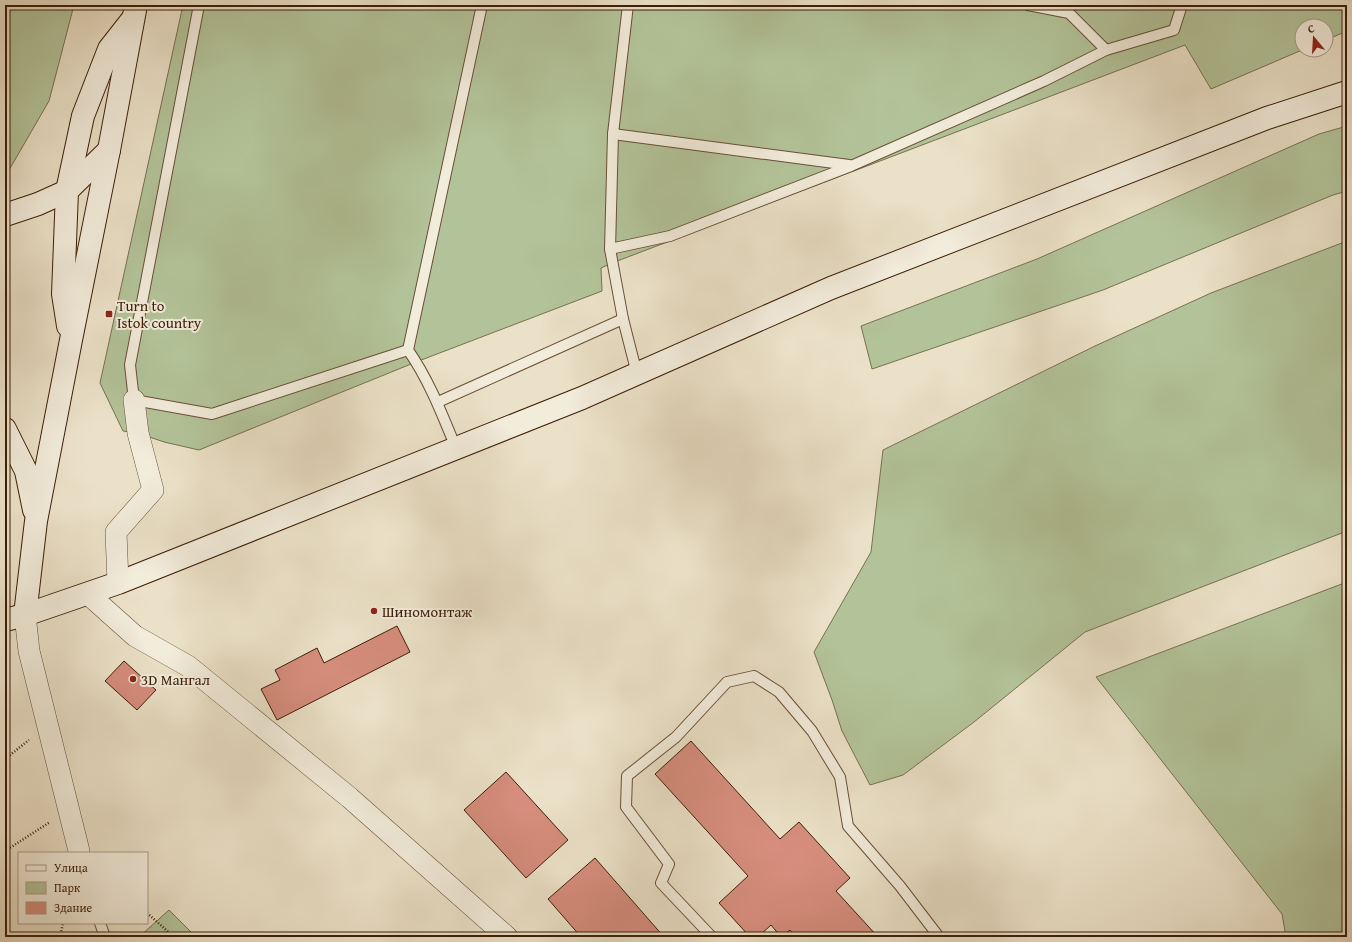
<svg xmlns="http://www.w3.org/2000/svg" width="1352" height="942" viewBox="0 0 1352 942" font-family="'Gentium Book Plus',serif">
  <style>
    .green { fill: #b3c399; stroke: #787050 }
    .building { fill: #d68d7d; stroke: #3d1e07 }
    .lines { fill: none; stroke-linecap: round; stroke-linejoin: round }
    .lane-casing { stroke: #684f37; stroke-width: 12 }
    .street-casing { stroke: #684f37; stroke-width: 22 }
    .secondary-casing { stroke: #3d1e07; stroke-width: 24 }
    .path { stroke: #3d1e07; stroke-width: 2.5; stroke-dasharray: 1 2; stroke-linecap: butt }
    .lane { stroke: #f2ecdb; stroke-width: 10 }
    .street { stroke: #f2ecdb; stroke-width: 21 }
    .secondary { stroke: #f2ecdb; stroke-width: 22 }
    .poi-dot { fill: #8f2418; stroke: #f2ecdb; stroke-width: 1.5 }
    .labels { text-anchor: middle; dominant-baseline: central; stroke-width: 4; stroke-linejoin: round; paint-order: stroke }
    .poi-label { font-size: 15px; fill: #3d1e07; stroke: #f2ecdb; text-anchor: start }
  </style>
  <rect width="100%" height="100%" fill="#ebe1c8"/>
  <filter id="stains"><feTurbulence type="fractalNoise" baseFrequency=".005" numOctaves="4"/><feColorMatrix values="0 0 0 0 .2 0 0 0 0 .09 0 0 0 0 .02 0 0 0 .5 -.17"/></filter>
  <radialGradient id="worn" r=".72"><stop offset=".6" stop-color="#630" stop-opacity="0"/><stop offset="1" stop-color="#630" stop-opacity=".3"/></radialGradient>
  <!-- green -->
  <g class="green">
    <path d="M5 5H74L49 101 5 177Z"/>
    <path d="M183 5H1347V31L1326 40V26H1302V50L1211 89 1185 45 612 263 601 268 602 291 416 362 199 450 164 442 138 433 123 431 100 383Z"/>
    <path d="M1347 126V191L1333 195 1103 290 872 369 861 326 1037 259 1319 134Z"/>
    <path d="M1347 241V531L1085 632 974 722 903 775 870 785 842 731 832 700 814 652 871 552 883 450 1095 346 1211 293Z"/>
    <path d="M1347 582V937H1286L1282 914 1096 677Z"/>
    <path d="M169 910 196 937H139Z"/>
  </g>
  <!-- building -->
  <g class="building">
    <path d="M397 626 410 652 277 720 261 689 280 680 275 670 317 648 324 663Z"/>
    <path d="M124 661 156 690 137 710 105 681Z"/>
    <path d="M691 741 780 839 799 822 850 878 836 891 878 937H796L790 930 781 937 771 925 758 937H750L719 903 748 876 655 774Z"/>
    <path d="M506 772 568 840 526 878 464 810Z"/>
    <path d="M595 858 664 937H581L548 899Z"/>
  </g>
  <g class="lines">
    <!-- lane casing -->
    <g class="lane-casing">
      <g id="lane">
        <path d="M199 5 130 365 134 400 212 414 408 350"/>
        <path d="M628 5 613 134 610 249 623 319 637 374"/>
        <path d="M1106 50 1174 30 1181 8V5"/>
        <path d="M613 134 849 165"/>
        <path d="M610 249 670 236 851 166 1044 81 1106 50 1069 13 1028 5"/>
        <path d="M438 402 623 319"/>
        <path d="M456 448C442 414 429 380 408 350L482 5"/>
        <path d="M100 923 105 937"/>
        <path d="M712 937 661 883 669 864 626 807 627 776 676 737 727 682 754 676 779 692 812 731 840 777 848 826 900 886 939 937"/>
      </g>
    </g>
    <!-- street casing -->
    <g class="street-casing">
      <g id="street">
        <path d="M118 583 116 532 153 490 138 433 134 400"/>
        <path d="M88 594 135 636 188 666 350 798 507 937"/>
        <path d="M25 615 29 651 79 851"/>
      </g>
    </g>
    <!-- secondary casing -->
    <g class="secondary-casing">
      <g id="secondary">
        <path d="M5 215 38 204 67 191 109 150"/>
        <path d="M68 326 63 294 67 191 83 116 109 49 131 21"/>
        <path d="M5 429 26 471 34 510"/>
        <path d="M25 615 36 521 71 340 109 150 136 5"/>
        <path d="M5 620 25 615 118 583 582 398 831 288 1267 118 1347 92"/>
      </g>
    </g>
    <!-- path -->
    <g class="path">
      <path d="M5 759 29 740"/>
      <path d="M5 851 50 822"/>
      <path d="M147 913 174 937"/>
      <path d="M60 937 63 923"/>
    </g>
    <!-- lane -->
    <use href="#lane" class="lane"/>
    <!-- street -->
    <use href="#street" class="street"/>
    <!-- secondary -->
    <use href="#secondary" class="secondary"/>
  </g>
  <!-- markers -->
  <g class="poi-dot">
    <rect x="105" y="310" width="8" height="8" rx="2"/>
    <circle cx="374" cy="611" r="4"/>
    <circle cx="133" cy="679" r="4"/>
  </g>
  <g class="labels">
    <!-- poi labels -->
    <g class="poi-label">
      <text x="117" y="305">Turn to<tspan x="117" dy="17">Istok country</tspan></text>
      <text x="382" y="611">Шиномонтаж</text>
      <text x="141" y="679">3D Мангал</text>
    </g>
  </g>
  <!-- margin -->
  <rect width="1352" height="942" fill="none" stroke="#ebe1c8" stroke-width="20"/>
  <rect x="6" y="6" width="1340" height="930" fill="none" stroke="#3d1e07" stroke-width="2"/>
  <rect x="10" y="10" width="1332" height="922" fill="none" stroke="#3d1e07"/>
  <!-- legend -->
  <rect x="18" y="852" width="130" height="72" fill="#f2ecdb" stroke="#aa9a86"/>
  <rect x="26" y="865" width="20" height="6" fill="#f2ecdb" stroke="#aa9a86"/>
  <text x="54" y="872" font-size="12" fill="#3d1e07">Улица</text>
  <rect x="26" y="882" width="20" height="12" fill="#b3c399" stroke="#aa9a86"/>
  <text x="54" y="892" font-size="12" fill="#3d1e07">Парк</text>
  <rect x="26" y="902" width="20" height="12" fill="#d68d7d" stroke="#aa9a86"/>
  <text x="54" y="912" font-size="12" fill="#3d1e07">Здание</text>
  <!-- north arrow -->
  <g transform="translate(1314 38) rotate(342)"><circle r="19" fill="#f2ecdb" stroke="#aa9a86"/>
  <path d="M0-3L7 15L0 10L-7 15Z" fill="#8f2418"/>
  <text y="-6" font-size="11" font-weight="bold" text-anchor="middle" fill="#3d1e07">С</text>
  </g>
  <rect width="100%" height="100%" filter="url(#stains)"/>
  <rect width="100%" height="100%" fill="url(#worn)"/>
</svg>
